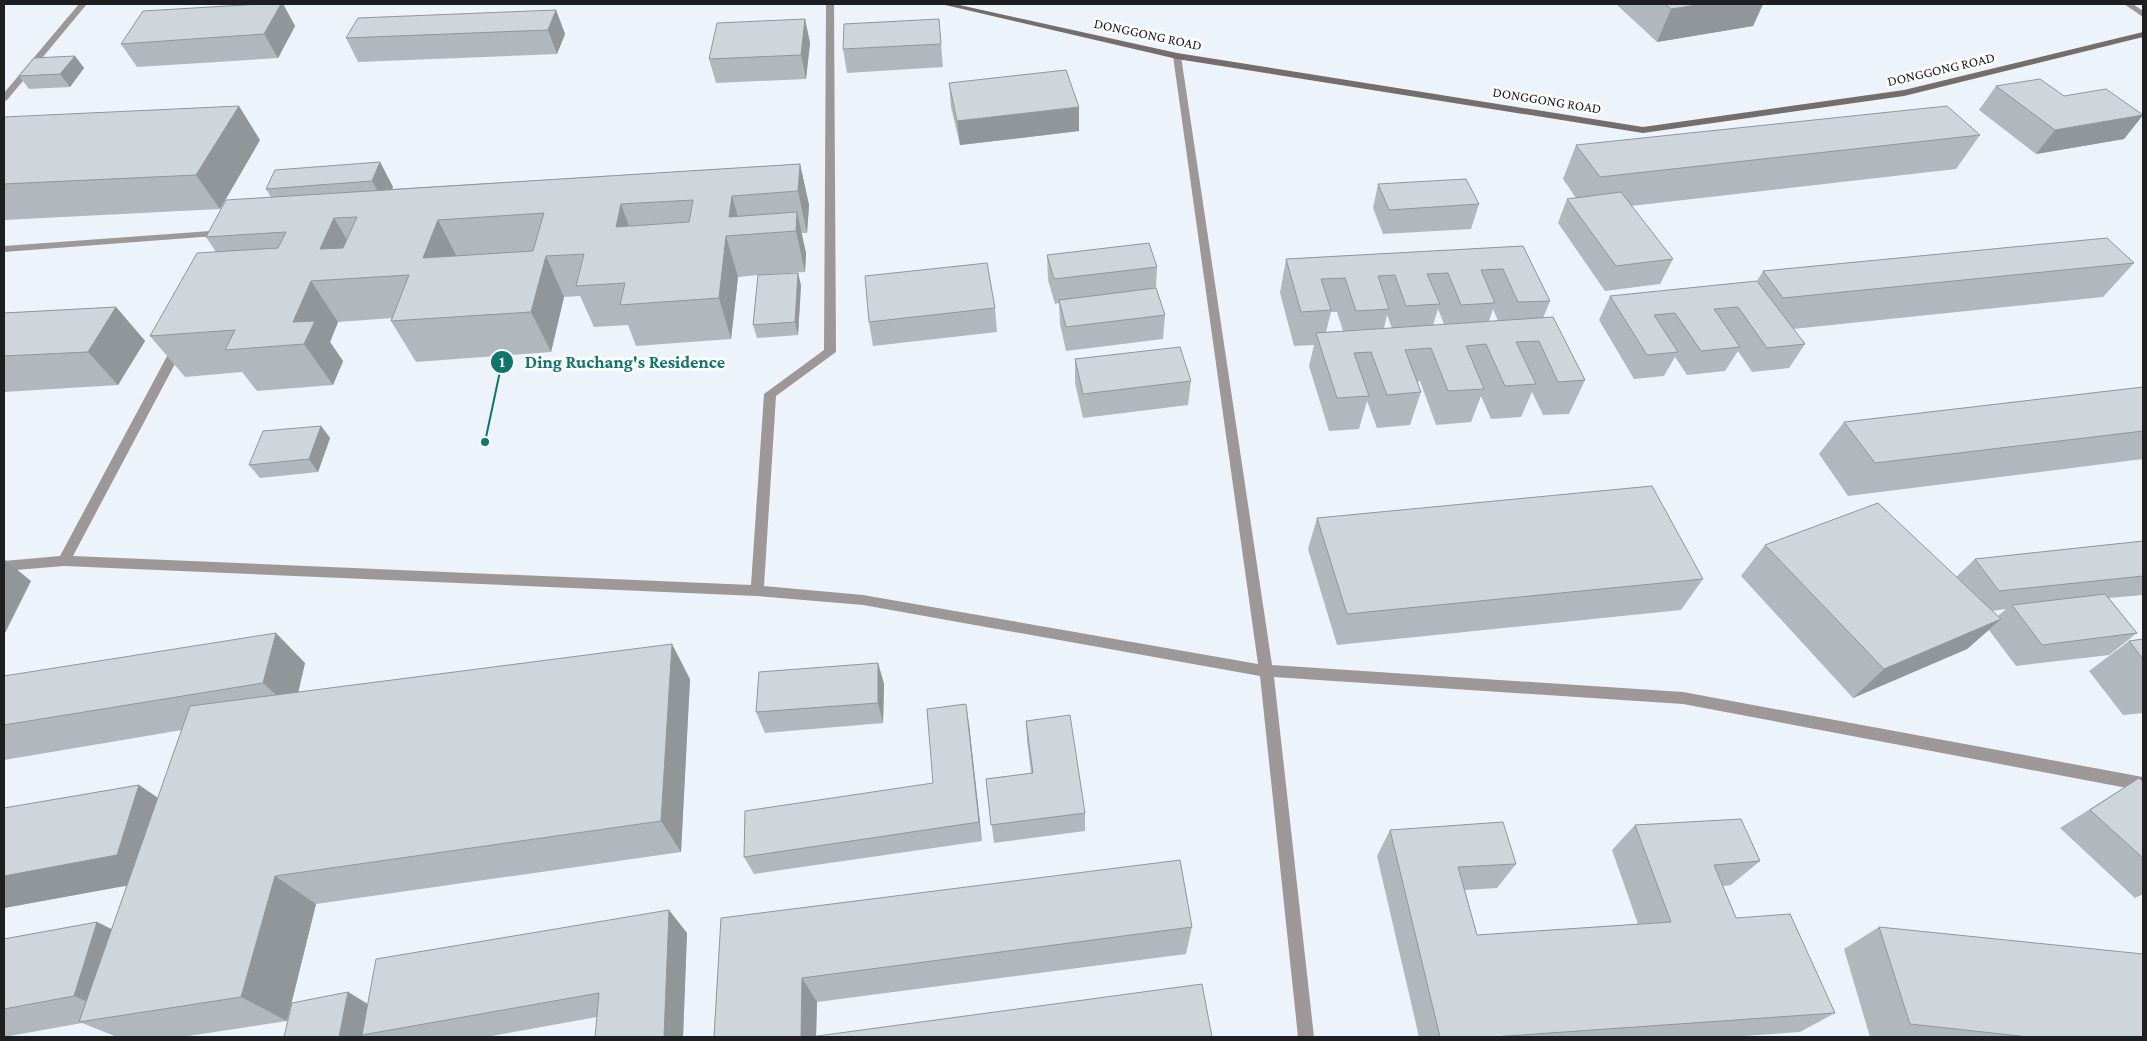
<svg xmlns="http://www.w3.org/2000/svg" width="2147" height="1041" viewBox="0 0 2147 1041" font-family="'Crimson Pro',serif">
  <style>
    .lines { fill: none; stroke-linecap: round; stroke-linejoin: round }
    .lane { fill: #9d9897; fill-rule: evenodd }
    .street { fill: #9d9897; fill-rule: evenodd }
    .secondary { fill: #746d6c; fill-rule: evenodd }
    .wall { fill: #b1b8bd; fill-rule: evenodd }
    .shaded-wall { fill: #90969a }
    .building { fill: #ced6dc; stroke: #90969a; fill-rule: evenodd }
    .labels { text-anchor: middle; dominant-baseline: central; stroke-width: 5; stroke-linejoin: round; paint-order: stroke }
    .far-street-label { font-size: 14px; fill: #1d1f22; stroke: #fff }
    .leader { fill: none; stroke: #0f766e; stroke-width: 2 }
    .callout-dot { fill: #0f766e; stroke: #fff; stroke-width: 2 }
    .mark-label { font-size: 15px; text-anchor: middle; font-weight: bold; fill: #fff }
    .callout-label { font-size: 18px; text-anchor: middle; font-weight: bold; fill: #0f766e; stroke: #fff; stroke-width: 5; stroke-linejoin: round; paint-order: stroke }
  </style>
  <rect width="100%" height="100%" fill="#ecf3fa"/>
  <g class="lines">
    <!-- lane -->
    <path class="lane" d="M79 4H87L7 100 4 101V93Z"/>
    <!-- street -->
    <g class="street">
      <path d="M826 4H834L836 352 776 396 764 586 863 595 1258 664 1173 56 1177 53 1181 56 1272 665 1683 692 2143 777V791L1683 704 1274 677 1314 1037H1298L1260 676 863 605 757 596 64 566 4 571V561L60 556 173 345 179 341 185 345 73 556 751 585 764 394 824 350Z"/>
      <path d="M2124 4H2133L2143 11V17Z"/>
      <path d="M224 230 228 231V235L4 252V246Z"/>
    </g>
    <!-- secondary -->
    <path class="secondary" d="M941 4H955L1177 53 1643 127 1904 90 2143 32V37L1904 96 1643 133 1177 59Z"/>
  </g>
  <!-- wall -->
  <g class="wall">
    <path d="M261 4H283L295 26 278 58 137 67 121 44Z"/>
    <path d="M1616 4H1763L1753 26 1657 42Z"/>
    <path d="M556 10 565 34 557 54 358 62 346 38Z"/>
    <path d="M805 19 810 43 806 79 716 83 709 59Z"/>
    <path d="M941 43 943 67 847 73 843 49Z"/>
    <path d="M75 56 84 68 70 87 29 89 19 76Z"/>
    <path d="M949 83 1079 131 960 145 951 107Z"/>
    <path d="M1996 86 2064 96 2143 115 2124 139 2036 154 1979 110Z"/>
    <path d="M4 117 260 140 220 209 4 220Z"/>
    <path d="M1980 135 1956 169 1631 206 1673 259 1660 284 1605 291 1558 223 1567 199 1576 198 1563 179 1576 145Z"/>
    <path d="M380 162 393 187 392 189 800 164 809 205 807 233H801L806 253 805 272 772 274 801 285 798 335 757 338 753 325 758 275 738 277 731 339 636 346 628 325 594 327 580 296 564 297 551 352 416 362 391 321 392 318 338 322 330 342 343 361 333 385 257 391 242 372 185 377 150 336 216 252 206 237 271 197 266 189Z"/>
    <path d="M1378 184 1479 204 1471 229 1383 234 1373 208Z"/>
    <path d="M1523 246 1550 301 1543 318 1585 380 1569 414 1543 415 1532 392 1521 417 1491 419 1481 396 1471 422 1436 425 1420 381 1417 382 1421 392 1410 425 1377 428 1367 401 1359 429 1329 431 1309 366 1314 345 1294 346 1280 293 1286 259ZM1438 309 1444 324 1433 325ZM1493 309 1498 321H1489ZM1331 312H1337L1343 331 1326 332ZM1387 315 1392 328H1384Z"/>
    <path d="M1047 255 1157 267 1156 288 1165 315 1163 339 1066 351 1060 324 1059 303 1055 304 1048 280Z"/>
    <path d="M2134 263 2103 297 1793 329 1805 344 1789 368 1752 372 1738 351 1725 371 1687 375 1675 357 1664 376 1634 379 1599 320 1610 296 1757 281 1763 271Z"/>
    <path d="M116 307 145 341 118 385 4 392V313Z"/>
    <path d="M995 308 997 332 873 346 869 322Z"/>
    <path d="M1075 359 1191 381 1188 405 1083 418 1075 383Z"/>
    <path d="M2143 387V459L1848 496 1819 454 1844 422Z"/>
    <path d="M321 426 330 438 318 472 260 478 249 465Z"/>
    <path d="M1317 518 1703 579 1681 610 1337 645 1308 549Z"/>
    <path d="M2143 541V595L2109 598 2137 633 2109 655 2016 666 1989 630 1967 649 1853 698 1741 576 1765 545 1956 577 1975 559ZM2006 609 1998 616 1992 611Z"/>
    <path d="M2143 639V713L2123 715 2089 671 2129 641Z"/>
    <path d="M305 663 298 692 690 679 681 852 316 904 287 1021 182 1037H117L82 1023 4 1037V939L97 922 112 929 127 885 4 908V808L139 785 158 798 182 730 4 760V676Z"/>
    <path d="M878 663 884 684 883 723 765 733 756 712Z"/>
    <path d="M1026 721 1085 813V831L994 843 986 779 1031 773 1027 741Z"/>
    <path d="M969 724 982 841 754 874 744 857 933 783Z"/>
    <path d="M2139 778 2143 782V894L2135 898 2060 828Z"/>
    <path d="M1635 825 1760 861 1731 885 1723 886 1736 918 1835 1013 1800 1032 1730 1037H1419L1377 856 1390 830 1516 864 1497 888 1465 890 1477 935 1638 924 1612 850Z"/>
    <path d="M721 918 1192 927 1186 954 817 1002 816 1036 1212 1037H714Z"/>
    <path d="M1879 927 2143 1037H1870L1844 949Z"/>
    <path d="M687 933 683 1037H596L597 1017 486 1037H284L348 992 367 1004Z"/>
  </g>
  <!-- shaded-wall -->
  <g class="shaded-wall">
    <path d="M281 4H283L295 26 278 58 264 34Z"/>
    <path d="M1703 4H1763L1753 26 1657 42 1671 9Z"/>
    <path d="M556 10 565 34 557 54 548 30Z"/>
    <path d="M805 19 810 43 806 79 801 55Z"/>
    <path d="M75 56 84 68 70 87 60 74Z"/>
    <path d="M239 106 260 140 220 209 196 175Z"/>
    <path d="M1079 107V131L960 145 957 121Z"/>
    <path d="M2143 115 2124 139 2036 154 2055 130Z"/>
    <path d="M380 162 393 187 386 206 372 181Z"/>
    <path d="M800 164 809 205 807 233 798 191Z"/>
    <path d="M732 196 743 235 729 217Z"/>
    <path d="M621 204 636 245 616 227Z"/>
    <path d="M797 212 806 253 805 272 796 231Z"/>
    <path d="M334 218 359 260 320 249Z"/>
    <path d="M438 220 459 261 423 258Z"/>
    <path d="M726 236 738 277 731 339 719 298Z"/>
    <path d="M546 256 564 297 551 352 531 312Z"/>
    <path d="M798 273 801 285 798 335 795 322Z"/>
    <path d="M311 281 338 322 330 342 343 361 333 385 304 344 293 322Z"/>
    <path d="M116 307 145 341 118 385 88 352Z"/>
    <path d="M321 426 330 438 318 472 309 459Z"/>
    <path d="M4 559 31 581 4 635Z"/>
    <path d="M2001 619 1967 649 1853 698 1884 669Z"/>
    <path d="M276 633 305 663 294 711 263 683Z"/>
    <path d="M672 644 690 679 681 852 661 821Z"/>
    <path d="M878 663 884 684 883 723 878 703Z"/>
    <path d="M966 704 969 724 982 841 979 822Z"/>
    <path d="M139 785 177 811 158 880 4 908V876Z"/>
    <path d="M275 876 316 904 287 1021 241 997Z"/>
    <path d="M669 910 687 933 683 1037H664Z"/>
    <path d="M97 922 140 944 120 1016 74 996Z"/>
    <path d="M802 978 817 1002 816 1037H801Z"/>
    <path d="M348 992 381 1012 362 1035 365 1037H339Z"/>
  </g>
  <!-- building -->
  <g class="building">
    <path d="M261 4H281L264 34 121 44 143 11Z"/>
    <path d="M1665 4H1703L1671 9Z"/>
    <path d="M556 10 548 30 346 38 358 18Z"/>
    <path d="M805 19 801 55 709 59 717 23Z"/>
    <path d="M939 19 941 44 843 49 844 24Z"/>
    <path d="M75 56 60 74 19 76 34 58Z"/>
    <path d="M1066 70 1079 107 957 121 949 83Z"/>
    <path d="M2040 79 2064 96 2106 89 2143 115 2055 130 1996 86Z"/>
    <path d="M239 106 196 175 4 184V117Z"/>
    <path d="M1947 106 1980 135 1600 177 1576 145Z"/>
    <path d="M380 162 372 181 266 189 275 170Z"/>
    <path d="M800 164 798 191 732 196 729 217 797 212 796 231 726 236 719 298 620 305 625 283 576 286 584 254 546 256 531 312 391 321 409 275 311 281 293 322 315 321 304 344 225 350 235 330 150 336 197 253 278 248 286 232 206 237 226 200ZM693 200 689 222 616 227 621 204ZM544 213 533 251 423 258 438 220ZM357 217 343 248 320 249 334 218Z"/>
    <path d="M1466 179 1479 204 1389 210 1378 184Z"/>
    <path d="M1621 192 1673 259 1616 266 1567 199Z"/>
    <path d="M2107 238 2134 263 1783 298 1763 271Z"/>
    <path d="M1149 243 1157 267 1054 279 1047 255Z"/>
    <path d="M1523 246 1550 301 1518 302 1503 269 1481 270 1495 303 1461 305 1448 273 1427 274 1440 304 1406 306 1395 275 1378 276 1389 309 1356 311 1345 278 1321 279 1331 310 1301 312 1286 259Z"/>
    <path d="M987 263 995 308 869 322 865 276Z"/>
    <path d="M798 273 795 322 753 325 758 275Z"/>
    <path d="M1757 281 1805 344 1767 348 1738 307 1714 309 1740 347 1701 351 1675 313 1654 315 1678 352 1647 355 1610 296Z"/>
    <path d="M1156 288 1165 315 1066 327 1059 300Z"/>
    <path d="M116 307 88 352 4 356V313Z"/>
    <path d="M1553 317 1585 380 1558 382 1539 341 1516 342 1536 384 1505 386 1486 344 1466 346 1484 389 1448 391 1431 348 1405 350 1421 392 1387 395 1371 352 1354 353 1369 396 1337 398 1316 333Z"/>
    <path d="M1180 347 1191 381 1083 394 1075 359Z"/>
    <path d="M2143 387V431L1875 463 1844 422Z"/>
    <path d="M321 426 309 459 249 465 263 431Z"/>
    <path d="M1652 486 1703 579 1347 614 1317 518Z"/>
    <path d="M1878 503 2001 619 1884 669 1765 545Z"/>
    <path d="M2143 541V576L1999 591 1975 559Z"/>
    <path d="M2105 594 2137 633 2042 645 2012 605Z"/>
    <path d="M276 633 263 683 4 725V676Z"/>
    <path d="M2143 639V659L2129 641Z"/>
    <path d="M672 644 661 821 275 876 241 997 79 1022 190 706Z"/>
    <path d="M878 663V703L756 712 759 672Z"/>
    <path d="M966 704 979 822 744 857 745 811 933 783 927 709Z"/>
    <path d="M1070 715 1085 813 991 825 986 779 1033 773 1026 721Z"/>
    <path d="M2139 778 2143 782V858L2090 810Z"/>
    <path d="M139 785 117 855 4 876V808Z"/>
    <path d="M1741 819 1760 861 1714 865 1736 918 1790 914 1835 1013 1493 1037H1440L1390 830 1503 822 1516 864 1458 867 1477 935 1671 922 1635 825Z"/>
    <path d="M1180 860 1192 927 802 978 801 1037H714L721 918Z"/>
    <path d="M669 910 664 1037H595L599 993 362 1035 376 959Z"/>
    <path d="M97 922 74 996 4 1009V939Z"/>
    <path d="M1879 927 2143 954V1037H2029L1910 1024Z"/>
    <path d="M1202 984 1212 1037H810Z"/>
    <path d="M348 992 339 1037H284L292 1003Z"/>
  </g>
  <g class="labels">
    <!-- far-street labels -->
    <g class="far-street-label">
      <text transform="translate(1148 34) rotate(12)">DONGGONG ROAD</text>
      <text transform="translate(1941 69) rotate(-13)">DONGGONG ROAD</text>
      <text transform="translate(1547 100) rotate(9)">DONGGONG ROAD</text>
    </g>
  </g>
  <!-- callouts -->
  <path class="leader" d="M485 442L502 362"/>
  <g class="callout-dot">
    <circle cx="485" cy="442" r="5"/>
    <circle cx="502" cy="362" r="12"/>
  </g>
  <g class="mark-label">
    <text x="502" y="367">1</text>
  </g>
  <g class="callout-label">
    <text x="625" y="368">Ding Ruchang's Residence</text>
  </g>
  <!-- border -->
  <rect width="2147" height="1041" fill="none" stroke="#1d1f22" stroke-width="10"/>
</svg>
